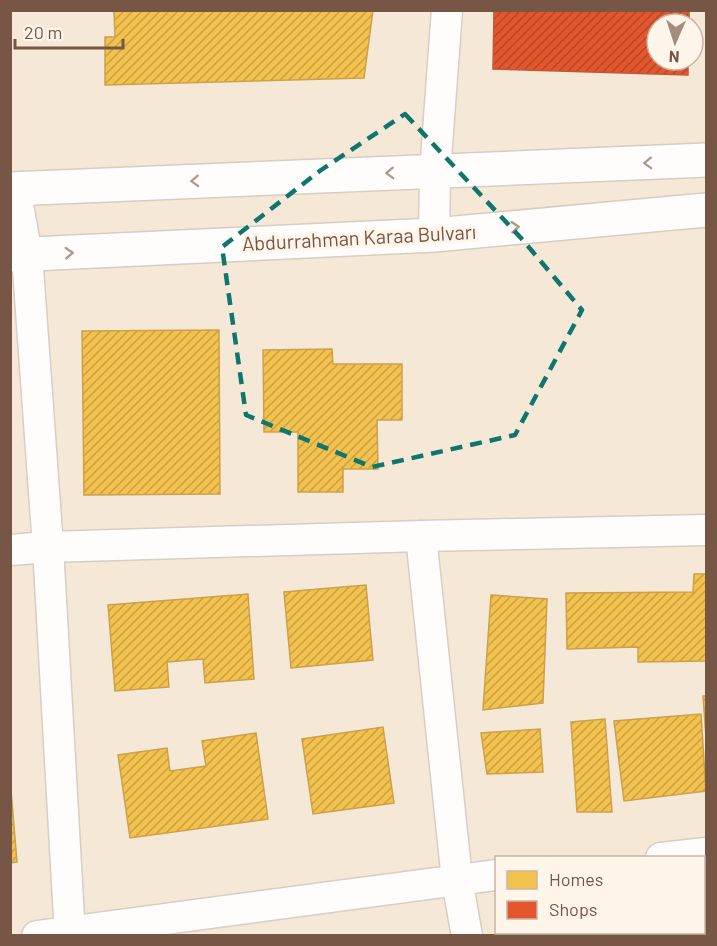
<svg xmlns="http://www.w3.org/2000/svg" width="717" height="946" viewBox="0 0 717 946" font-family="Barlow,sans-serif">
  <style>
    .residential { fill: #f5e8d7; fill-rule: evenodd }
    .homes { fill: url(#homes-hatch); stroke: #cda14b; stroke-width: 1.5 }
    .shops { fill: url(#shops-hatch); stroke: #c35735; stroke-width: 1.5 }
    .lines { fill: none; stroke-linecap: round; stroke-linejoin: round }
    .street-casing { stroke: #d8cec5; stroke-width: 33 }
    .secondary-casing { stroke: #d8cdc3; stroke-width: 36 }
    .street { stroke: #fefdfb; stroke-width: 30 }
    .secondary { stroke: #fefdfb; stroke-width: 33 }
    .oneway { stroke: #ad998e }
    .marked { fill: none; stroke: #0f766e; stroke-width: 4.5; stroke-dasharray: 12 8; stroke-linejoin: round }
    .labels { text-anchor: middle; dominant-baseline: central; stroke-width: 6; stroke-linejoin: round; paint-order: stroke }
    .street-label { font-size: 20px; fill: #775645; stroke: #fff5e8 }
  </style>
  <defs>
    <pattern id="homes-hatch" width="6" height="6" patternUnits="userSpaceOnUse" patternTransform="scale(1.5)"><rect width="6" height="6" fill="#f2c14e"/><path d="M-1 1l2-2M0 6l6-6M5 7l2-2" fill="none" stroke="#c9a043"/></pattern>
    <pattern id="shops-hatch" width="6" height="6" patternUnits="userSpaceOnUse" patternTransform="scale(1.5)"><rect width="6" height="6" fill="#e4572e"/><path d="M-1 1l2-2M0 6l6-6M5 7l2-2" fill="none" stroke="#b44828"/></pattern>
  </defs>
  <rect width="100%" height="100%" fill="#f7f1e7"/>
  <!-- residential -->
  <path class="residential" d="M11 11H706V935H11ZM657 24H693V60H657ZM496 858H704V932H496Z"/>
  <!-- homes -->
  <g class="homes">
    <path d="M114 10H373L364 78 105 85V37H115Z"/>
    <path d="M219 330 220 494 84 495 82 331Z"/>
    <path d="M332 349 333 364H402V420H377L378 469H343V492H298V432H264L263 350Z"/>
    <path d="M694 574H706V661L638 662V647L567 649 566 593 693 592Z"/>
    <path d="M366 585 373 660 291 668 284 592Z"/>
    <path d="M248 594 254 679 205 683 203 659 167 662 169 687 115 691 108 605Z"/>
    <path d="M491 595 547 599 543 703 483 710Z"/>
    <path d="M703 696H706V738Z"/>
    <path d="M701 714 706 791 624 801 614 721Z"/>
    <path d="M605 719 612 812H577L571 722Z"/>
    <path d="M383 727 394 803 313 814 302 739Z"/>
    <path d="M540 729 543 772 487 774 481 733Z"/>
    <path d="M256 733 268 819 130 838 118 755 167 748 170 771 206 766 202 741Z"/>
    <path d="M10 778 17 862 10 863Z"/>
    <path d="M704 913H706V936H674V932H704Z"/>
    <path d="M564 932H613V936H541Z"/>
  </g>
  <!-- shops -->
  <path class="shops" d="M494 10H689V24H657V60H688V75L493 69Z"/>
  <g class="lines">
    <!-- street casing -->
    <g class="street-casing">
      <g id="street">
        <path d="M15 188 27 255 48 547 70 936"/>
        <path d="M434 235 435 172 447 10"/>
        <path d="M421 536 457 880 467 936"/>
        <path d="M10 550 48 547 421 536 706 530"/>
        <path d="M661 858 706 853"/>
        <path d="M37 936 496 875"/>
      </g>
    </g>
    <!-- secondary casing -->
    <g class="secondary-casing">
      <g id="secondary">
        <path d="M10 189 706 160"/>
        <path d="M10 255 434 235 706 210"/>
      </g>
    </g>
    <!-- street -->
    <use href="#street" class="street"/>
    <!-- secondary -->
    <use href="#secondary" class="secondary"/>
  </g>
  <!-- one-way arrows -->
  <defs><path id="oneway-chevron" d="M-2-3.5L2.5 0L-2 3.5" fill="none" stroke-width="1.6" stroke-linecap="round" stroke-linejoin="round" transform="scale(1.5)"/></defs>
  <g class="oneway">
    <use href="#oneway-chevron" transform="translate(648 163) rotate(178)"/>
    <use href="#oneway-chevron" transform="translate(390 173) rotate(178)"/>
    <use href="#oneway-chevron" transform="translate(195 181) rotate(178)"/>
    <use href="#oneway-chevron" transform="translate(515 227) rotate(-5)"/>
    <use href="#oneway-chevron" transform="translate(69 253) rotate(-3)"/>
  </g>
  <!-- marked area -->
  <path class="marked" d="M405 114 521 238 582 310 515 435 372 467 246 415 222 247 321 170Z"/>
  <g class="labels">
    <!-- street labels -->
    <g class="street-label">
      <text transform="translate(359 237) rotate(-3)">Abdurrahman Karaa Bulvarı</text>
    </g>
  </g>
  <!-- border -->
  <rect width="717" height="946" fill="none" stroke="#775645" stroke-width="24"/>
  <!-- legend -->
  <rect x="495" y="856" width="210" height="78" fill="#fff5e8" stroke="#c9b5a7" stroke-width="1.5"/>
  <rect x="507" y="871" width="30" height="18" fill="#f2c14e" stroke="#c9b5a7" stroke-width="1.5"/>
  <text x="549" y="886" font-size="18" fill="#775645">Homes</text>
  <rect x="507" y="901" width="30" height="18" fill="#e4572e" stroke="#c9b5a7" stroke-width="1.5"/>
  <text x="549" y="916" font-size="18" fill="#775645">Shops</text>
  <!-- north arrow -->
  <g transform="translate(675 42) rotate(183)"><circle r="28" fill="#fff5e8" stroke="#c9b5a7" stroke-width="1.5"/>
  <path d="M0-4.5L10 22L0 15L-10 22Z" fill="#a48c7e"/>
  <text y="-9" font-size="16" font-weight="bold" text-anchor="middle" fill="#775645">N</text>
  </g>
  <!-- scale -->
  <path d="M15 39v9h108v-9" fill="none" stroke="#775645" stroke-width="3"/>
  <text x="24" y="39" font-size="18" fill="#775645" stroke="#fff5e8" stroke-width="4.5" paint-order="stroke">20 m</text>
</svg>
